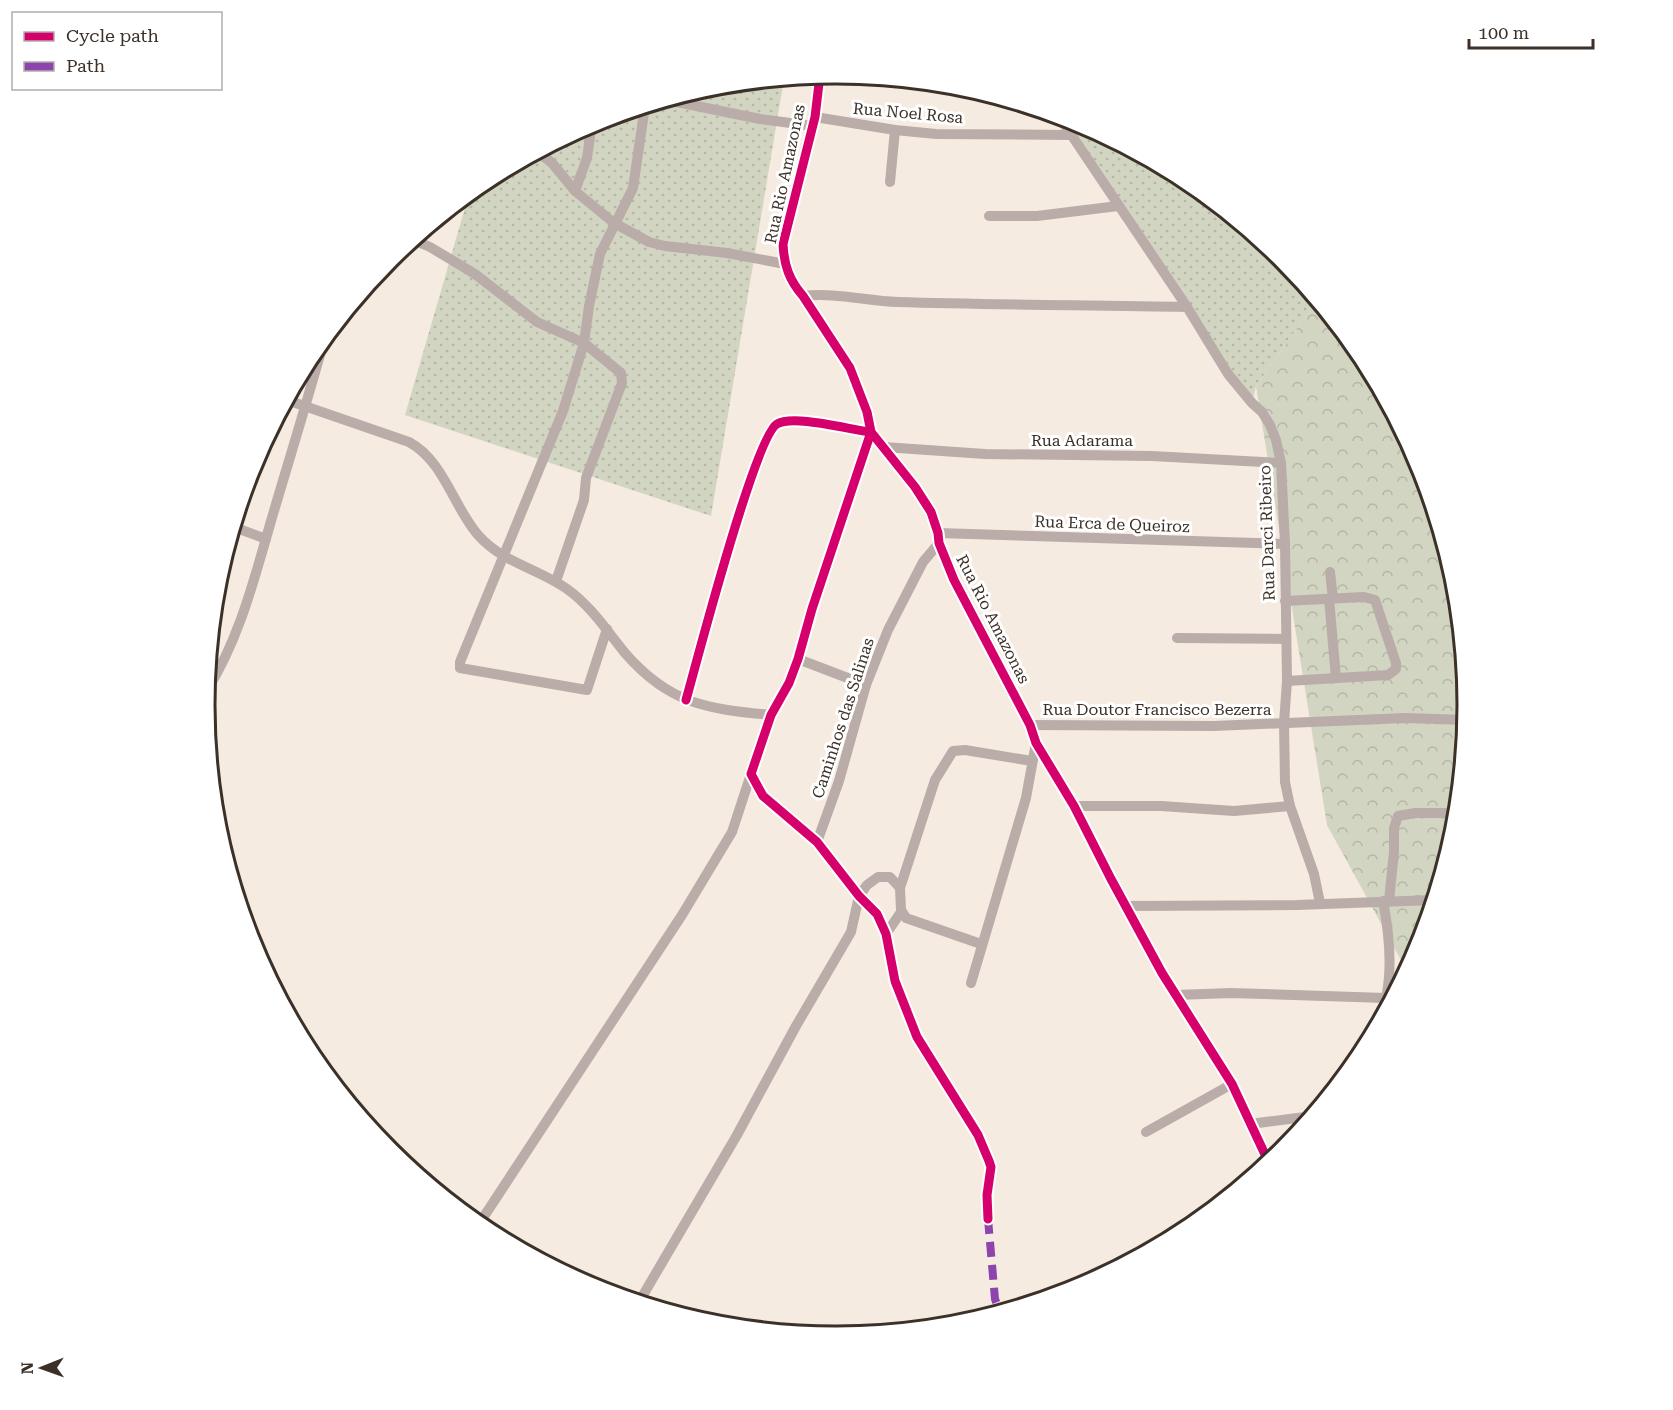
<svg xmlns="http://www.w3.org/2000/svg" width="1673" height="1410" viewBox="0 0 1673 1410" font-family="'Roboto Serif',serif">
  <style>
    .grass { fill: url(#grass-dots) }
    .forest { fill: url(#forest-crowns) }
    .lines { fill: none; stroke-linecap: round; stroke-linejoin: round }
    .street { stroke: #baaca9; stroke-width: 10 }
    .quiet { stroke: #8e44ad; stroke-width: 8; stroke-dasharray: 15 8; stroke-linecap: butt }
    .cycleway-casing { stroke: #fff; stroke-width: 13 }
    .cycleway { stroke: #d6006c; stroke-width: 9 }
    .labels { text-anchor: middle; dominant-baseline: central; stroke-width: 6; stroke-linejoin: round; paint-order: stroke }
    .street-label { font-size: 16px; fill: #3b3128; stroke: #fff }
    .rim { fill: none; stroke: #3b3128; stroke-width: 3 }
  </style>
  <defs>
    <pattern id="grass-dots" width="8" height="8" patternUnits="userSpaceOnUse" patternTransform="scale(1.5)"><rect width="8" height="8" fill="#d2d5c1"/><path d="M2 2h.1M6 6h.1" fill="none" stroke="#b5b7a6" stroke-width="1.8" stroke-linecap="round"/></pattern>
    <pattern id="forest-crowns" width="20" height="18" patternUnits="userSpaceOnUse" patternTransform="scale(1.5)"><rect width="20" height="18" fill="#d2d5c1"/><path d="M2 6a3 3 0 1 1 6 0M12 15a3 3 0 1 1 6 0" fill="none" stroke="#b5b7a6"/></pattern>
  </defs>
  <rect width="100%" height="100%" fill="#f6ebe0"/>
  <!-- grass -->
  <g class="grass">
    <path d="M784 79 711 516 405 415 469 194 486 180 595 121 714 86Z"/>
    <path d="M1062 117 1078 122 1188 180 1283 259 1317 300 1256 386 1252 403Z"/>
  </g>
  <!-- forest -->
  <path class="forest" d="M1317 300 1362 354 1420 464 1456 582 1468 705 1456 829 1420 947 1407 971 1327 825 1256 386Z"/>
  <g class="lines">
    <!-- street -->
    <g class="street">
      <path d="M820 75 815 117 783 244C784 265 789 280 803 296L850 368 867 412 871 432 915 487 931 512 938 533 939 543 954 580 1030 725 1036 743 1074 806 1111 879 1162 973 1232 1084 1269 1163"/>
      <path d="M667 100 760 119 813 126"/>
      <path d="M1058 115 1187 307 1228 374 1252 403 1262 412 1270 425 1276 440 1281 463 1285 544 1287 681 1284 723 1285 782 1290 806 1314 874 1320 903"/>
      <path d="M815 117 895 130 936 134 1072 135"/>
      <path d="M538 152 552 163 575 191 614 223 649 242 665 246 727 253 785 264"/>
      <path d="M890 182 895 130"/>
      <path d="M575 191 587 158 592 123"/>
      <path d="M989 216H1037L1118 206"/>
      <path d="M413 240 430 247 475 274 537 322 584 343 621 373 622 383 586 478 584 500 556 581"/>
      <path d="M803 296C835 292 866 301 898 302 995 305 1091 305 1187 307"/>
      <path d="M287 400 409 442C444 461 453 506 478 535 504 564 538 568 567 589 591 606 607 631 625 653 669 704 707 709 771 715"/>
      <path d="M884 447 985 454 1152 456 1281 463"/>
      <path d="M234 527 266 539"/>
      <path d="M938 533 1285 544"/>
      <path d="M1330 572 1333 599"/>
      <path d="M1329 599 1336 678"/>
      <path d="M1285 601 1364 597 1375 600 1396 663V669L1388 675 1287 681"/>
      <path d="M607 629 587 690 460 668V662L563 411 584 343 589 306 600 254 633 188 645 106"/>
      <path d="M1177 638 1286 639"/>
      <path d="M798 659 866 685"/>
      <path d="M206 692C239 640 254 580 271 521 289 460 308 399 325 337"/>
      <path d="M686 700C697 661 755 437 777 424 793 414 851 430 871 432L812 609 798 659 789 683 771 715 751 774 763 796 817 842 859 896 877 914 886 934 895 981 917 1037 978 1135 989 1161 991 1167 987 1195 988 1219"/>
      <path d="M1030 725 1214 726 1405 718 1467 720"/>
      <path d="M1074 806H1161L1234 811 1290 806"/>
      <path d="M817 842 839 781 866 685 888 630 923 562 939 543"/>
      <path d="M900 888 935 780 953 751 965 750 1032 761"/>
      <path d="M1389 901 1394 852V828L1398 816 1415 813H1457"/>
      <path d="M1125 906 1297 905 1434 900"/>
      <path d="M886 934 901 912"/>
      <path d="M971 983 1026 798 1036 743"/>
      <path d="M1176 995 1231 993 1386 998C1393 966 1389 932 1383 901"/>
      <path d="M1250 1124 1312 1116"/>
      <path d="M1146 1132 1232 1084"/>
      <path d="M479 1224 682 915 732 832 751 774"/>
      <path d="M639 1302 737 1135 796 1026 851 932 859 896 867 885 878 877H890L900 888 901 910 906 918 981 944"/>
    </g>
    <!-- quiet -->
    <path class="quiet" d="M988 1219 995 1299 1000 1312"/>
    <!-- cycleway casing -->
    <g class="cycleway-casing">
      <g id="cycleway">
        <path d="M820 75 815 117 783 244C784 265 789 280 803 296L850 368 867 412 871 432 915 487 931 512 938 533 939 543 954 580 1030 725 1036 743 1074 806 1111 879 1162 973 1232 1084 1269 1163"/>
        <path d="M686 700C697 661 755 437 777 424 793 414 851 430 871 432L812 609 798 659 789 683 771 715 751 774 763 796 817 842 859 896 877 914 886 934 895 981 917 1037 978 1135 989 1161 991 1167 987 1195 988 1219"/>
      </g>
    </g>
    <!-- cycleway -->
    <use href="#cycleway" class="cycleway"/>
  </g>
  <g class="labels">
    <!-- street labels -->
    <g class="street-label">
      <text transform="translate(908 113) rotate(5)">Rua Noel Rosa</text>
      <text transform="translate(785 174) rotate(-78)">Rua Rio Amazonas</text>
      <text x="1082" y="440">Rua Adarama</text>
      <text transform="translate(1112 524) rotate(2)">Rua Erca de Queiroz</text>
      <text transform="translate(1267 533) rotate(-92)">Rua Darci Ribeiro</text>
      <text transform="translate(993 619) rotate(63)">Rua Rio Amazonas</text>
      <text x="1157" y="709">Rua Doutor Francisco Bezerra</text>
      <text transform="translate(843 718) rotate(-72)">Caminhos das Salinas</text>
    </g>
  </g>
  <!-- crop -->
  <path d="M0 0H1673V1410H0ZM215 705a621 621 0 1 1 1242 0a621 621 0 1 1-1242 0Z" fill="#fff" fill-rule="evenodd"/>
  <path class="rim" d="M215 705a621 621 0 1 1 1242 0a621 621 0 1 1-1242 0Z"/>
  <!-- legend -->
  <rect x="12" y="12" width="210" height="78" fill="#ffffff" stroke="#b1ada9" stroke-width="1.5"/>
  <rect x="24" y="32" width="30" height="9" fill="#d6006c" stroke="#b1ada9" stroke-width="1.5"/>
  <text x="66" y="42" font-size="18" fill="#3b3128">Cycle path</text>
  <rect x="24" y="62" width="30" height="9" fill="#8e44ad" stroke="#b1ada9" stroke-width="1.5"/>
  <text x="66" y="72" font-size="18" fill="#3b3128">Path</text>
  <!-- north arrow -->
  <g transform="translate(42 1368) rotate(269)" stroke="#ffffff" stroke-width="4.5" paint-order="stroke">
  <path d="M0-4.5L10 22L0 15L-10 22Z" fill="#3b3128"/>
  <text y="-9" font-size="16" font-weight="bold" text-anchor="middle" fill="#3b3128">N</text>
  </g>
  <!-- scale -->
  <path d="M1469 39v9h124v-9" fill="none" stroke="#3b3128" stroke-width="3"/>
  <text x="1478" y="39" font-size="18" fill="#3b3128" stroke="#ffffff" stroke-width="4.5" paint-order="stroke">100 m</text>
</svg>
